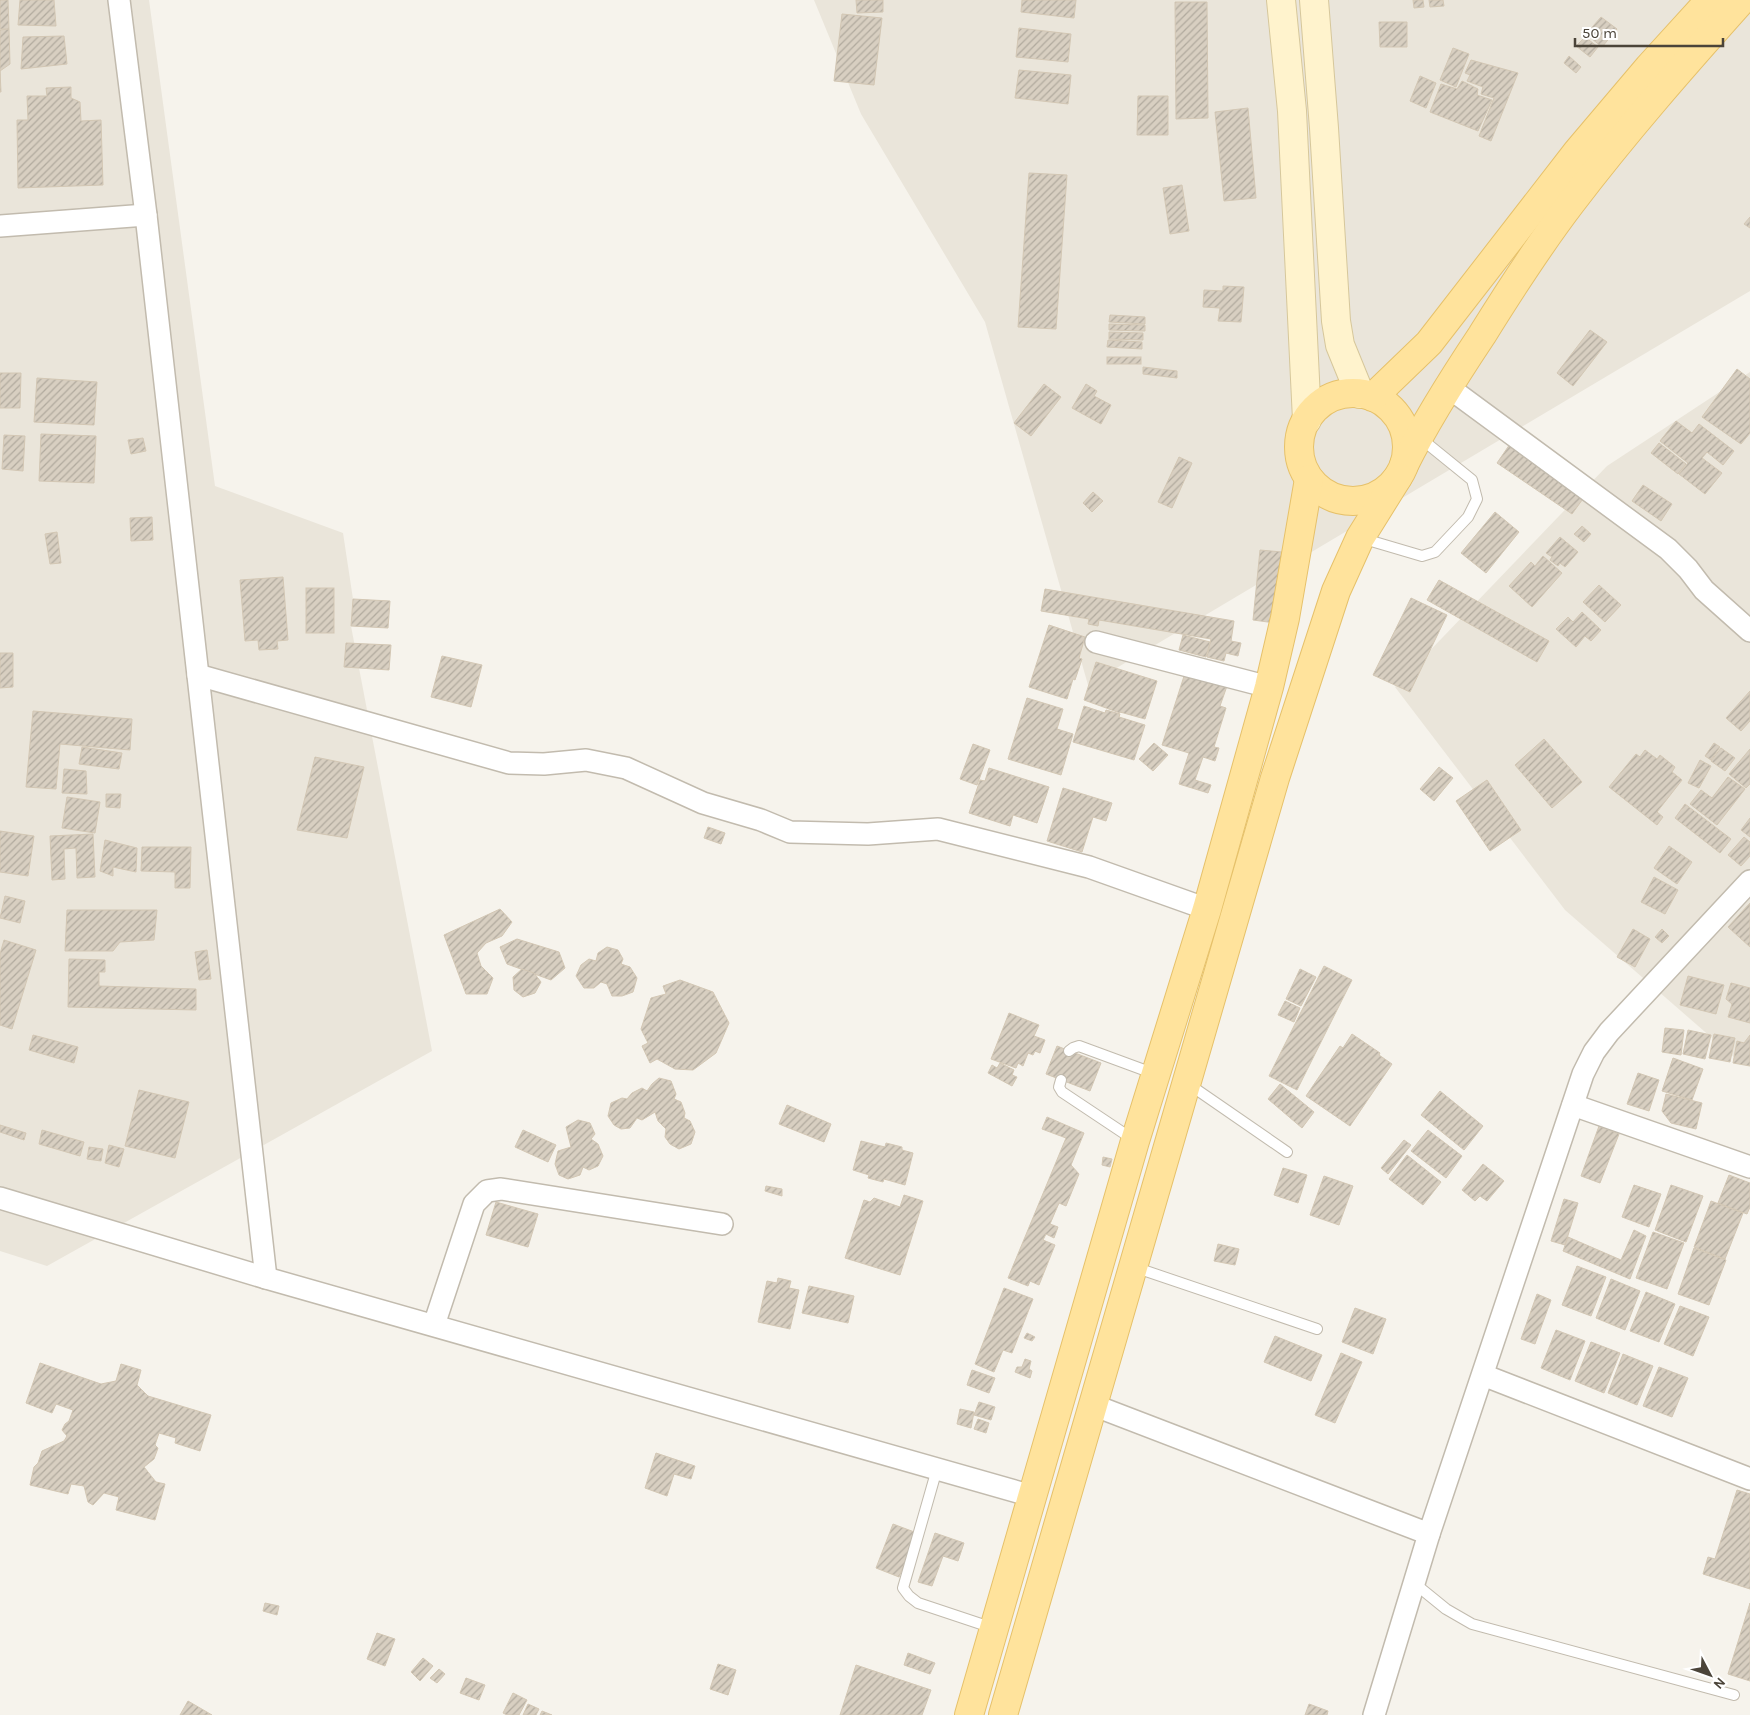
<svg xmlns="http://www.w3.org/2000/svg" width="1750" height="1715" viewBox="0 0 1750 1715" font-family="Karla,sans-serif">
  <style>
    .residential { fill: #eae5da }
    .building { fill: url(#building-hatch); stroke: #d3c7b4 }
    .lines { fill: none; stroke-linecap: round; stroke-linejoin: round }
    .lane-casing { stroke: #c2bbae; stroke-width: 12 }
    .street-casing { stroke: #c2bbae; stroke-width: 24 }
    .secondary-casing { stroke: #d6c79b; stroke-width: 30 }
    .primary-casing { stroke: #e6c16a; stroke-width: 30 }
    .lane { stroke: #fff; stroke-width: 10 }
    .street { stroke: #fff; stroke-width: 21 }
    .secondary { stroke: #fff3cd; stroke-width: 28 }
    .primary { stroke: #ffe39c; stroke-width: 28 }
  </style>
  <defs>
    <pattern id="building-hatch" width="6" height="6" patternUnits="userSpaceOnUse" patternTransform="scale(1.25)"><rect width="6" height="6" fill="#d8cfc1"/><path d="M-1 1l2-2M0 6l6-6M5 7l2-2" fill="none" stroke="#b1aa9e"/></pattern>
  </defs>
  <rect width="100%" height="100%" fill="#f6f3ec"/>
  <!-- residential -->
  <g class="residential">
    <path d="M0 0H149L215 486 343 533 353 599 351 626 432 1051 47 1266 0 1251Z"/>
    <path d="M814 0H1750V291L1088 685 985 322 861 114Z"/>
    <path d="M1750 372V1058L1743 1065 1565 910 1395 687 1607 466Z"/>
  </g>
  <!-- building -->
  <g class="building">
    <path d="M0 0H8L9 29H0Z"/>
    <path d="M20 0H54L56 26 18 25Z"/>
    <path d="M856 0H883V12L857 13Z"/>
    <path d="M1022 0H1076L1074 18 1021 12Z"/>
    <path d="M1413 0H1423L1424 7 1414 8Z"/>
    <path d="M1429 0H1443L1444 6 1430 7Z"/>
    <path d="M1175 2H1207L1208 118 1176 119Z"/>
    <path d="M842 14 882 18 874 85 834 81Z"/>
    <path d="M1601 17 1617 29 1602 47 1586 34Z"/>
    <path d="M1379 22H1407V47H1380Z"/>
    <path d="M1019 28 1071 34 1068 62 1016 57Z"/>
    <path d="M9 29 10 64 0 71 1 92H0V30Z"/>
    <path d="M64 36 67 64 21 69 23 37Z"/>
    <path d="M1585 37 1598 47 1590 57 1576 46Z"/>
    <path d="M1453 48 1469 54 1456 87 1440 80Z"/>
    <path d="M1569 56 1581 67 1576 73 1564 63Z"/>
    <path d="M1471 60 1518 73 1491 141 1479 136 1494 98 1481 94 1483 87 1467 81 1470 75 1465 73Z"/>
    <path d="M1019 70 1071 75 1068 104 1015 98Z"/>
    <path d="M1420 76 1436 83 1426 108 1410 101Z"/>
    <path d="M1462 81 1478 89 1477 95 1492 100 1478 131 1430 112 1441 84 1457 89Z"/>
    <path d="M71 87V98L80 102 81 121 101 120 103 185 18 188 17 120H28L27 96H47L46 88Z"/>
    <path d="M1138 96H1168V135H1137Z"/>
    <path d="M1248 108 1256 198 1224 201 1215 112Z"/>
    <path d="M1029 173 1067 175 1056 329 1018 327Z"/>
    <path d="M1182 185 1189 231 1170 234 1163 188Z"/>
    <path d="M1750 217V228L1744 224Z"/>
    <path d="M1223 286 1244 287 1241 322 1218 321 1220 308 1203 307 1204 290 1223 291Z"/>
    <path d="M1110 315 1145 317V324L1109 322Z"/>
    <path d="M1109 324 1145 325V331L1109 330Z"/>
    <path d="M1590 330 1607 342 1573 386 1557 373Z"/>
    <path d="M1109 332 1143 333V340L1109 339Z"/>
    <path d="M1108 340 1142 342V349L1107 347Z"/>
    <rect x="1107" y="357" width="34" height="7"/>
    <path d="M1143 367 1177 371V378L1143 374Z"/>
    <path d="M1737 369 1750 379V433L1741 444 1702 417Z"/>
    <path d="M0 373H21L20 408H0Z"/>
    <path d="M37 378 97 382 94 425 34 422Z"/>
    <path d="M1044 384 1061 397 1031 436 1014 423Z"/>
    <path d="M1086 384 1097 391 1094 396 1111 405 1101 424 1072 408Z"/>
    <path d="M1676 421 1692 433 1699 424 1734 451 1723 465 1707 452 1702 458 1722 473 1705 494 1679 474 1688 463 1660 441Z"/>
    <path d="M41 434 96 436 94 483 39 481Z"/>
    <path d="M4 435 25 436 23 471 2 469Z"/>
    <path d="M143 438 146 451 131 454 128 440Z"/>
    <path d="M1659 443 1686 464 1678 474 1651 453Z"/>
    <path d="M1510 444 1585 496 1572 514 1497 463Z"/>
    <path d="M1179 457 1192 463 1172 508 1158 502Z"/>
    <path d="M1643 485 1672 504 1661 521 1632 501Z"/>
    <path d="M1093 492 1103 501 1092 512 1083 503Z"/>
    <path d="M1495 512 1519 532 1486 573 1461 553Z"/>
    <path d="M152 517 153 540 131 541 130 518Z"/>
    <path d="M1582 526 1591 534 1584 542 1574 534Z"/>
    <path d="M57 532 61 563 50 564 45 534Z"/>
    <path d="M1560 537 1578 552 1565 567 1560 563 1558 566 1550 560 1552 557 1546 553Z"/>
    <path d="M1260 550 1282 552 1275 623 1253 620Z"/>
    <path d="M1543 556 1562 573 1532 607 1509 586 1531 562 1535 566Z"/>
    <path d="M283 577 288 640 277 641 278 649 259 650 258 640 245 641 240 580Z"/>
    <path d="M1439 580 1549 641 1537 662 1427 600Z"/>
    <path d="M1599 585 1621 605 1605 622 1583 602Z"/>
    <rect x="306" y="588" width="28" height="45"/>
    <path d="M1045 589 1234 621 1231 641 1241 643 1238 656 1226 653 1224 661 1207 657 1211 639 1099 620 1098 626 1088 624 1089 619 1041 611Z"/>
    <path d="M1411 598 1447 615 1410 692 1373 675Z"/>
    <path d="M353 599 390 601 388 628 351 626Z"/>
    <path d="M1582 612 1601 630 1591 641 1585 636 1576 647 1556 629 1568 617 1573 622Z"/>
    <path d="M1049 625 1085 637 1079 658 1082 659 1075 680 1073 679 1067 699 1029 687Z"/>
    <path d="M1183 635 1210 642 1206 657 1179 650Z"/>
    <path d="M346 643 391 645 389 670 344 667Z"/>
    <path d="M0 653H13V687L0 688Z"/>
    <path d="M442 656 482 665 471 707 431 697Z"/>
    <path d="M1096 662 1157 681 1145 719 1120 712V713L1084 700Z"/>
    <path d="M1185 673 1227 686 1220 706 1226 708 1214 747 1219 748 1215 761 1203 757 1195 780 1211 785 1208 793 1179 784 1189 753 1162 745Z"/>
    <path d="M1750 691V721L1741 731 1726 718Z"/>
    <path d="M1027 698 1063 709 1057 729 1073 734 1061 775 1008 759Z"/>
    <path d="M1084 706 1105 713 1106 710 1120 714 1119 717 1145 725 1134 760 1073 742Z"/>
    <path d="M33 711 132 719 130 750 60 744 56 789 26 787Z"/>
    <path d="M1544 739 1582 782 1552 808 1515 765Z"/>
    <path d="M1154 743 1168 755 1153 771 1139 759Z"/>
    <path d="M1714 743 1720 747 1711 760 1705 756Z"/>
    <path d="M973 744 990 750 977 785 960 779Z"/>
    <path d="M82 747 122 753 119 769 79 764Z"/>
    <path d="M1721 748 1735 758 1725 771 1711 761Z"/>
    <path d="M1750 749V784L1746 788 1729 774Z"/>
    <path d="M1645 750 1657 759 1660 755 1675 767 1672 772 1682 780 1657 812 1663 817 1657 825 1609 787 1636 754 1640 757Z"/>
    <path d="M315 757 364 767 347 838 297 830Z"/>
    <path d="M1700 760 1711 766 1699 788 1688 783Z"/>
    <path d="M1439 767 1453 778 1434 801 1420 789Z"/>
    <path d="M989 768 1049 787 1037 823 1013 815 1010 826 969 813 980 780 985 781Z"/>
    <path d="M64 769 86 771 87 794 62 793Z"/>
    <path d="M1728 777 1745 789 1717 825 1690 804 1701 790 1712 798Z"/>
    <path d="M1487 780 1521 830 1490 851 1456 801Z"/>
    <path d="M1063 788 1112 803 1106 821 1093 817 1082 852 1047 841Z"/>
    <path d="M106 794H121L120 808 106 807Z"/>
    <path d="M67 797 100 802 95 833 62 828Z"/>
    <path d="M1685 804 1731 839 1720 853 1675 818Z"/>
    <path d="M1750 818V837L1741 830Z"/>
    <path d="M708 827 725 833 721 844 704 838Z"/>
    <path d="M0 831 34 836 28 876 0 872Z"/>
    <path d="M93 834 95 877 77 878 76 848 64 849 65 879 52 880 50 836Z"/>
    <path d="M1744 837 1750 842V856L1741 866 1728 855Z"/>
    <path d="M105 840 137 848 136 872 113 867V876L100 871Z"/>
    <path d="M1669 846 1692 862 1677 884 1654 868Z"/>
    <path d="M142 847H191L190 888H175V872L141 871Z"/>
    <path d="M1654 877 1678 890 1665 914 1641 902Z"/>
    <path d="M5 896 25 901 20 923 0 918Z"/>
    <path d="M1750 903V947L1728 927Z"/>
    <path d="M500 909 512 922 502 936 486 943 477 953 481 966 493 978 487 994H466L444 935Z"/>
    <path d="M67 910H157L154 940 120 942 113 951H65Z"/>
    <path d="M1633 929 1650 939 1635 967 1617 957Z"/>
    <path d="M1662 929 1669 936 1662 943 1655 937Z"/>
    <path d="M517 939 559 952 565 968 551 980 507 964 500 947Z"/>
    <path d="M4 940 36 950 12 1029 0 1025V954Z"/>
    <path d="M607 947 618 950 623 959 621 964 630 967 637 978 633 992 622 996H612L607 984 601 982 594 988H584L576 976 581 965 589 959 596 961 598 953Z"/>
    <path d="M207 950 211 979 199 980 195 952Z"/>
    <path d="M69 959 105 960V972H99V986L196 989V1010L68 1007Z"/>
    <path d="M1324 966 1352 980 1297 1090 1269 1076Z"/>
    <path d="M522 969 534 973 541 982 535 993 523 997 514 990 513 977Z"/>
    <path d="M1300 969 1316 977 1301 1006 1286 999Z"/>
    <path d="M1688 976 1724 985 1716 1014 1680 1005Z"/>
    <path d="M680 980 713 992 729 1023 716 1053 693 1070 675 1069 657 1059 650 1063 642 1046 648 1043 641 1029 651 998 666 994 663 986Z"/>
    <path d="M1731 983 1750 988V1023L1728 1017 1732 1004 1726 999Z"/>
    <path d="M1285 1001 1300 1008 1294 1022 1278 1015Z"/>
    <path d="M1009 1013 1039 1025 1034 1036 1045 1040 1040 1053 1035 1051 1033 1055 1028 1053 1023 1066 1018 1063 1016 1068 991 1059Z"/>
    <path d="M1665 1028 1684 1030 1681 1055 1662 1052Z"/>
    <path d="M1688 1030 1711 1035 1705 1059 1683 1054Z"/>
    <path d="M1352 1034 1380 1053 1379 1055 1392 1064 1350 1126 1306 1096 1340 1046 1343 1048Z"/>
    <path d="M1714 1034 1735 1038 1730 1062 1709 1058Z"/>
    <path d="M33 1035 78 1047 74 1063 29 1050Z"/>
    <path d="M1750 1035V1066L1733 1063 1737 1041 1744 1043Z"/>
    <path d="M1057 1046 1101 1063 1090 1091 1046 1074Z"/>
    <path d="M1673 1058 1703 1069 1692 1100 1662 1091Z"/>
    <path d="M1000 1063 1014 1070 1012 1075 1017 1077 1012 1086 988 1073 992 1065 997 1068Z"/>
    <path d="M1638 1073 1659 1080 1649 1111 1627 1104Z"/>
    <path d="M659 1078 671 1081 676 1094 674 1099 681 1102 685 1113 684 1118 690 1121 695 1132 691 1144 679 1149 670 1144 665 1137 666 1129 658 1121 655 1112 642 1120 637 1118 630 1128 621 1129 614 1125 608 1116 611 1103 622 1098 627 1099 632 1093 642 1088 647 1091 652 1084Z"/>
    <path d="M1280 1084 1314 1112 1302 1128 1268 1099Z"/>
    <path d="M139 1090 189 1102 175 1158 125 1146Z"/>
    <path d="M1440 1091 1483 1126 1464 1150 1421 1115Z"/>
    <path d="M1666 1094 1702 1103 1696 1129 1671 1123 1662 1111Z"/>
    <path d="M787 1105 831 1124 824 1142 779 1124Z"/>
    <path d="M1047 1117 1084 1133 1071 1165 1079 1174 1066 1206 1059 1203 1050 1224 1058 1227 1054 1238 1046 1234 1043 1240 1055 1245 1039 1285 1030 1281 1028 1286 1008 1278 1066 1138 1042 1129Z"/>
    <path d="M578 1120 590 1123 595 1134 591 1139 598 1144 603 1156 598 1166 589 1170 583 1167 580 1175 568 1179 559 1175 555 1164 558 1151 571 1147 566 1127Z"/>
    <path d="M0 1125 26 1133 24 1140 0 1132Z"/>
    <path d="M1599 1126 1619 1134 1600 1183 1581 1176Z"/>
    <path d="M42 1130 84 1142 80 1156 39 1144Z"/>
    <path d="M523 1130 556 1145 548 1162 515 1147Z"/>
    <path d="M1428 1130 1462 1156 1446 1178 1411 1151Z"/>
    <path d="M1404 1140 1411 1145 1388 1174 1381 1168Z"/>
    <path d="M861 1141 885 1147 886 1143 902 1147V1150L913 1153 905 1185 884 1179 883 1182 868 1178 869 1175 853 1170Z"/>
    <path d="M109 1145 124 1149 119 1167 105 1163Z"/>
    <path d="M89 1147 103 1149 101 1161 87 1159Z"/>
    <path d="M1407 1155 1441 1182 1423 1205 1389 1179Z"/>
    <path d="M1103 1157 1112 1159 1110 1167 1102 1165Z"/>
    <path d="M1483 1164 1504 1181 1487 1201 1480 1196 1475 1201 1462 1190Z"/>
    <path d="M1283 1168 1307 1175 1298 1203 1274 1195Z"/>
    <path d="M1729 1175 1750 1183V1207L1747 1214 1718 1203Z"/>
    <path d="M1324 1176 1353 1186 1339 1225 1310 1215Z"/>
    <path d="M1634 1185 1661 1194 1649 1227 1622 1217Z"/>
    <path d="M1671 1185 1703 1196 1686 1242 1655 1230Z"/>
    <path d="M766 1186 782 1189V1196L765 1191Z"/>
    <path d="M904 1195 923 1201 900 1275 845 1258 864 1200 870 1202 874 1198 900 1207Z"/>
    <path d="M1564 1199 1578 1203 1565 1245 1551 1241Z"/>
    <path d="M1711 1201 1743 1213 1725 1259 1694 1247Z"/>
    <path d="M496 1202 538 1214 528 1247 486 1235Z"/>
    <path d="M1634 1230 1646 1236 1630 1279 1563 1251 1568 1237 1621 1260Z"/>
    <path d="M1653 1232 1684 1243 1667 1289 1636 1278Z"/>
    <path d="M1218 1244 1239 1249 1235 1265 1214 1261Z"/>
    <path d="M1694 1248 1726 1260 1709 1305 1678 1294Z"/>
    <path d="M1577 1266 1606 1277 1591 1316 1562 1305Z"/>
    <path d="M778 1278 791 1281 789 1288 799 1290 790 1329 758 1322 767 1281 777 1283Z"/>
    <path d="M1611 1279 1640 1291 1625 1330 1596 1318Z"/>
    <path d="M809 1286 854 1296 848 1323 802 1313Z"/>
    <path d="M1004 1288 1033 1299 1012 1353 1003 1350 994 1372 975 1364Z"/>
    <path d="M1646 1292 1675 1304 1659 1342 1630 1331Z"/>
    <path d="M1537 1294 1551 1300 1535 1344 1521 1339Z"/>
    <path d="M1680 1306 1709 1317 1693 1356 1664 1344Z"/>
    <path d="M1355 1308 1386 1319 1373 1354 1342 1342Z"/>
    <path d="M1556 1330 1585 1341 1570 1380 1541 1368Z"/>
    <path d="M1027 1333 1035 1337 1032 1341 1024 1338Z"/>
    <path d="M1275 1336 1322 1355 1311 1381 1264 1362Z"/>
    <path d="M1591 1342 1620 1353 1604 1393 1575 1381Z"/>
    <path d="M1341 1353 1362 1362 1335 1423 1315 1415Z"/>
    <path d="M1623 1354 1653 1366 1637 1405 1608 1393Z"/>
    <path d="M1025 1359 1031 1361 1029 1369 1032 1371 1030 1378 1015 1372 1017 1367H1022Z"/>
    <path d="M40 1363 101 1384 116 1381 121 1364 141 1370 137 1385 148 1396 211 1415 200 1451 175 1443 176 1438 159 1433 155 1445 158 1448 154 1459 144 1467 156 1482 165 1484 155 1520 116 1510 119 1497 104 1493 93 1505 88 1502 84 1486 71 1484 68 1494 30 1485 34 1467 38 1463 42 1451 64 1441 67 1436 62 1430 65 1424 69 1421 73 1410 56 1404 52 1413 26 1403Z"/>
    <path d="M1659 1367 1688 1378 1672 1417 1643 1406Z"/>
    <path d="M972 1370 995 1378 989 1393 967 1385Z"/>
    <path d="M979 1402 995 1407 991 1420 974 1415Z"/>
    <path d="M960 1409 974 1412 971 1428 957 1424Z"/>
    <path d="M978 1419 989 1423 986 1433 974 1429Z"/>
    <path d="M656 1453 695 1466 691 1479 674 1474 667 1496 645 1488Z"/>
    <path d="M1737 1490 1750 1494V1589L1703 1574 1708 1557 1715 1559Z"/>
    <path d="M893 1524 917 1533 899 1577 876 1568Z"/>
    <path d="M935 1533 964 1543 958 1561 943 1556 932 1586 918 1582Z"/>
    <path d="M265 1603 279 1606 277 1615 263 1611Z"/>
    <path d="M1750 1603V1681L1728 1674Z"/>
    <path d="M377 1633 395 1639 385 1666 367 1659Z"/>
    <path d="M908 1653 935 1663 930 1674 904 1665Z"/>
    <path d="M423 1658 433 1666 420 1681 411 1672Z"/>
    <path d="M718 1664 736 1670 728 1695 710 1689Z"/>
    <path d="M856 1665 931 1690 922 1715H840Z"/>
    <path d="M439 1669 445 1674 437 1683 430 1678Z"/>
    <path d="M466 1678 485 1685 479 1700 460 1693Z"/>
    <path d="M513 1693 527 1700 519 1715H507L503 1713Z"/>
    <path d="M188 1701 212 1715H180Z"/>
    <path d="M528 1704 539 1709 536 1715H523Z"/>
    <path d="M1309 1704 1328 1711 1327 1715H1305Z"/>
    <path d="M542 1711 552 1715H540Z"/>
  </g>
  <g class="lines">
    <!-- lane casing -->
    <g class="lane-casing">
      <g id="lane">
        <path d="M1361 538 1422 556 1435 552 1468 517 1477 499 1472 480 1419 437"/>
        <path d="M1069 1051 1073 1048 1079 1046 1155 1074"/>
        <path d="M1061 1080 1059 1087 1062 1092 1134 1140"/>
        <path d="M1187 1083 1287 1152"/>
        <path d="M1134 1267 1317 1329"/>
        <path d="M937 1469 903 1588 909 1596 918 1603 993 1628"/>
        <path d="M1414 1583 1446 1609 1472 1624 1734 1695"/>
      </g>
    </g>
    <!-- street casing -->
    <g class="street-casing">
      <g id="street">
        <path d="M119 0 146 215 266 1278"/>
        <path d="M0 226 146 215"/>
        <path d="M1448 387 1668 549 1688 569 1704 590 1750 631"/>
        <path d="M1096 642 1269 687"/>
        <path d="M198 675 509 763 544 764 586 760 626 768 703 803 761 820 790 832 868 834 938 829 1089 867 1207 909"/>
        <path d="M1573 1105 1750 1167"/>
        <path d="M0 1198 266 1278 1032 1496"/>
        <path d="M434 1325 474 1204 487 1191 501 1189 722 1224"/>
        <path d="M1483 1375 1750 1479"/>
        <path d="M1093 1405 1429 1534 1583 1074 1594 1052 1609 1032 1750 881"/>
        <path d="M1374 1715 1429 1534"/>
      </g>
    </g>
    <!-- secondary casing -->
    <g class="secondary-casing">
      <g id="secondary">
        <path d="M1281 0 1292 111 1307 420"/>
        <path d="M1314 0 1324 128 1336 321 1340 345 1360 394"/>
      </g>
    </g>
    <!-- primary casing -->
    <g class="primary-casing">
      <g id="primary">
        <circle cx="1353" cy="447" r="54"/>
        <path d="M1373 397 1429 343 1577 152 1649 67 1710 0"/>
        <path d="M1404 465C1427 419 1454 377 1482 335 1510 290 1539 245 1571 203 1625 132 1683 66 1742 0"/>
        <path d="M969 1715 1135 1141 1207 909 1269 687 1285 618 1309 479"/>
        <path d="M1003 1715 1275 778 1336 591 1360 538 1398 477"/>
      </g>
    </g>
    <!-- lane -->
    <use href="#lane" class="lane"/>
    <!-- street -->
    <use href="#street" class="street"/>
    <!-- secondary -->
    <use href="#secondary" class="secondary"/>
    <!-- primary -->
    <use href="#primary" class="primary"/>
  </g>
  <!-- north arrow -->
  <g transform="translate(1710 1675) rotate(131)" stroke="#ffffff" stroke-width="4" paint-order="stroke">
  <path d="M0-4L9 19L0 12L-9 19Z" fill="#4b4439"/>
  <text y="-8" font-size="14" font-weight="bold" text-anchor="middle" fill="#4b4439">N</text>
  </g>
  <!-- scale -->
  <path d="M1575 38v8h148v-8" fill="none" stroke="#4b4439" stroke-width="2.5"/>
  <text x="1582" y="38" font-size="15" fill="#4b4439" stroke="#ffffff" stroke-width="4" paint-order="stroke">50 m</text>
</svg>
